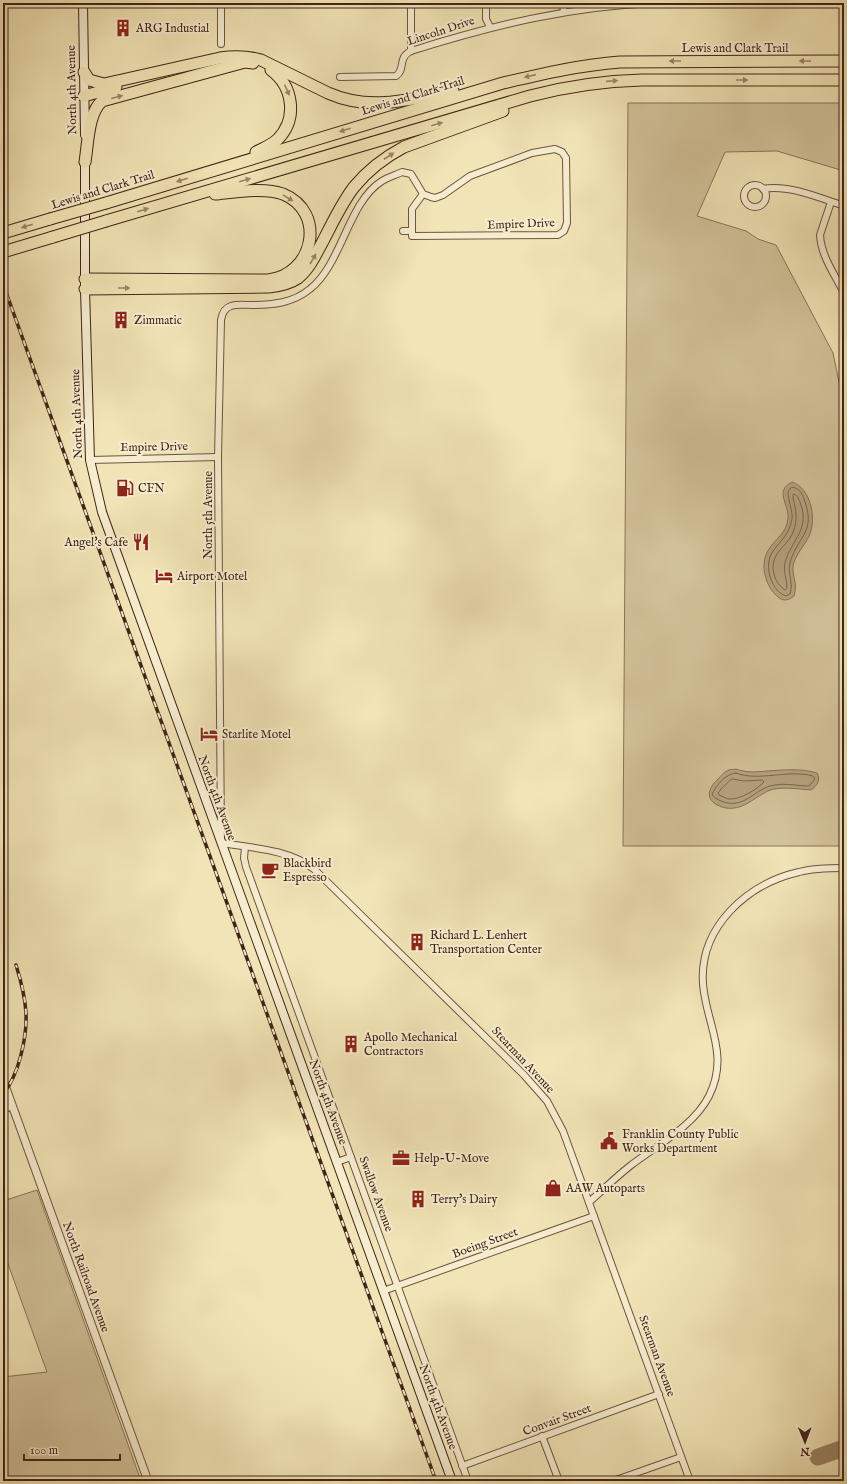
<svg xmlns="http://www.w3.org/2000/svg" width="847" height="1484" viewBox="0 0 847 1484" font-family="'IM FELL English',serif">
  <style>
    .green { fill: #d3c39b; stroke: #8a7458 }
    .water { fill: #b6a380; stroke: #887056 }
    .lines { fill: none; stroke-linecap: round; stroke-linejoin: round }
    .shore { stroke: #7c644b; stroke-width: 1 }
    .taxiway { stroke: #9a8466; stroke-width: 17 }
    .minor-casing { stroke: #6e543e; stroke-width: 8 }
    .tertiary-casing { stroke: #6e543e; stroke-width: 9 }
    .secondary-casing { stroke: #422416; stroke-width: 10 }
    .motorway-casing { stroke: #422416; stroke-width: 13 }
    .minor { stroke: #f6edd0; stroke-width: 6 }
    .tertiary { stroke: #f6edd0; stroke-width: 7 }
    .secondary { stroke: #f6edd0; stroke-width: 8 }
    .motorway { stroke: #f1e4b6; stroke-width: 11 }
    .rail-casing { stroke: #422416; stroke-width: 3.5 }
    .rail { stroke: #f6edd0; stroke-width: 2; stroke-dasharray: 6; stroke-linecap: butt }
    .motorway-bridge-casing { stroke: #422416; stroke-width: 13; stroke-linecap: butt }
    .motorway-bridge { stroke: #f1e4b6; stroke-width: 11 }
    .oneway { fill: #9a8466 }
    .labels { text-anchor: middle; dominant-baseline: central; stroke-width: 4; stroke-linejoin: round; paint-order: stroke }
    .poi-label { font-size: 12px; fill: #422416; stroke: #f6edd0; text-anchor: start }
    .street-label { font-size: 12px; fill: #422416; stroke: #f6edd0 }
  </style>
  <rect width="100%" height="100%" fill="#f1e4b6"/>
  <filter id="stains"><feTurbulence type="fractalNoise" baseFrequency=".005" numOctaves="4"/><feColorMatrix values="0 0 0 0 .2 0 0 0 0 .09 0 0 0 0 .02 0 0 0 .5 -.17"/></filter>
  <radialGradient id="worn" r=".72"><stop offset=".6" stop-color="#630" stop-opacity="0"/><stop offset="1" stop-color="#630" stop-opacity=".3"/></radialGradient>
  <!-- green -->
  <g class="green">
    <path d="M628 103H844V171L777 151 725 152 697 216 746 231 758 239 776 245 833 353 844 406V846H623Z"/>
    <path d="M37 1190 141 1481H3V1377L47 1372 3 1250V1201Z"/>
  </g>
  <!-- water -->
  <g class="water">
    <path d="M792 482C811 488 817 519 809 536 805 545 795 555 793 566 792 576 798 583 794 596 789 600 784 602 778 597 765 586 759 564 769 549 776 538 787 533 788 518 789 504 774 491 792 482Z"/>
    <path d="M736 769C747 773 755 772 767 771 783 770 801 768 817 773 821 780 817 786 811 790 799 789 785 787 774 789 757 793 746 811 726 808 707 804 704 792 718 779 721 776 724 772 727 771 729 769 733 770 736 769Z"/>
  </g>
  <g class="lines">
    <!-- shore -->
    <g class="shore">
      <path d="M792 487C799 488 802 493 804 499 817 533 797 536 790 563 787 573 794 583 790 594L786 596C779 594 776 589 773 584 768 574 766 561 773 551 781 540 789 535 792 519 793 511 788 501 788 492Z"/>
      <path d="M795 494C799 497 800 503 802 508 808 532 790 542 785 563 783 571 787 580 787 588L785 590C774 583 769 566 777 554 782 546 790 541 793 532 798 520 796 510 793 498V495Z"/>
      <path d="M736 773C758 782 789 769 813 776L815 779 809 786C798 786 786 783 775 785 755 787 745 811 721 801 717 799 714 798 712 794 717 785 725 774 736 773Z"/>
      <path d="M732 779 744 781 762 780 764 782C756 790 740 800 728 799 725 798 722 796 719 795L718 793 721 789Z"/>
    </g>
    <!-- taxiway -->
    <path class="taxiway" d="M818 1457 844 1448"/>
    <!-- minor casing -->
    <g class="minor-casing">
      <g id="minor">
        <path d="M221 3V44"/>
        <path d="M486 3V19L490 27"/>
        <path d="M563 3 564 12"/>
        <path d="M411 51V3"/>
        <path d="M340 77 396 76C406 69 397 58 411 51 494 25 571 6 657 3"/>
        <circle cx="755" cy="196" r="11"/>
        <path d="M763 189C788 184 820 198 844 206"/>
        <path d="M423 194 412 209V236L558 235 564 231 567 223 566 158 562 152 555 149 532 153 470 176 443 195 435 198 431 197 423 194 411 174 402 172C396 175 388 177 382 181 348 202 342 264 310 289 293 303 273 305 252 305 245 305 237 304 231 306 224 308 222 314 221 320L218 457 221 843C252 848 288 849 314 869L524 1075 547 1101 563 1131 690 1481"/>
        <path d="M831 202 820 235C821 256 835 275 844 293"/>
        <path d="M403 231H412"/>
        <path d="M90 460 218 457"/>
        <path d="M245 847 244 858 246 867 468 1481"/>
        <path d="M3 1110 12 1106"/>
        <path d="M337 1162 351 1157"/>
        <path d="M589 1202C603 1190 616 1177 630 1166 656 1146 694 1126 709 1096 730 1054 706 1024 703 984 699 927 747 884 799 872 814 868 829 868 844 868"/>
        <path d="M383 1291 594 1216"/>
        <path d="M542 1436 559 1481"/>
        <path d="M462 1466 659 1394"/>
        <path d="M613 1481 681 1457"/>
      </g>
    </g>
    <!-- tertiary casing -->
    <g class="tertiary-casing">
      <path id="tertiary" d="M3 1080 148 1481"/>
    </g>
    <!-- secondary casing -->
    <g class="secondary-casing">
      <g id="secondary">
        <path d="M83 3 85 135"/>
        <path d="M85 156V289L90 460 102 512 452 1481"/>
      </g>
    </g>
    <!-- motorway casing -->
    <g class="motorway-casing">
      <g id="motorway">
        <path d="M84 72 89 80 104 84 220 58C234 56 247 56 261 60L328 93C371 112 409 99 453 91"/>
        <path d="M84 96 116 87"/>
        <path d="M256 152C264 148 272 145 278 139 298 118 293 86 271 70"/>
        <path d="M85 162C88 144 88 113 102 101L245 62 253 63"/>
        <path d="M106 203 503 83C542 74 580 65 620 62L844 61"/>
        <path d="M106 221 530 96C568 86 604 81 642 80H844"/>
        <path d="M3 233 50 219"/>
        <path d="M3 252 53 237"/>
        <path d="M85 279 268 280C314 275 327 212 283 194 264 187 235 192 215 194"/>
        <path d="M85 289 269 287C279 286 289 284 298 278 309 269 315 256 322 243 332 224 341 204 354 187 368 170 385 157 404 147L503 111"/>
      </g>
    </g>
    <!-- minor -->
    <use href="#minor" class="minor"/>
    <!-- tertiary -->
    <use href="#tertiary" class="tertiary"/>
    <!-- secondary -->
    <use href="#secondary" class="secondary"/>
    <!-- motorway -->
    <use href="#motorway" class="motorway"/>
    <!-- rail casing -->
    <g class="rail-casing">
      <g id="rail">
        <path d="M3 284 436 1481"/>
        <path d="M3 1094C19 1075 27 1037 26 1013 25 996 21 981 16 965"/>
      </g>
    </g>
    <!-- rail -->
    <use href="#rail" class="rail"/>
    <!-- motorway-bridge casing -->
    <g class="motorway-bridge-casing">
      <g id="motorway-bridge">
        <path d="M50 219 106 203"/>
        <path d="M53 237 106 221"/>
      </g>
    </g>
    <!-- motorway-bridge -->
    <use href="#motorway-bridge" class="motorway-bridge"/>
  </g>
  <!-- one-way arrows -->
  <defs><path id="oneway-solid" d="M-6-.8H1V-3.2L6.5 0L1 3.2V.8H-6Z"/></defs>
  <g class="oneway">
    <use href="#oneway-solid" transform="translate(675 61) rotate(180)"/>
    <use href="#oneway-solid" transform="translate(805 61) rotate(180)"/>
    <use href="#oneway-solid" transform="translate(530 76) rotate(167)"/>
    <use href="#oneway-solid" transform="translate(742 80)"/>
    <use href="#oneway-solid" transform="translate(612 81) rotate(-4)"/>
    <use href="#oneway-solid" transform="translate(287 90) rotate(67)"/>
    <use href="#oneway-solid" transform="translate(117 97) rotate(-15)"/>
    <use href="#oneway-solid" transform="translate(437 124) rotate(-16)"/>
    <use href="#oneway-solid" transform="translate(345 130) rotate(163)"/>
    <use href="#oneway-solid" transform="translate(389 156) rotate(-33)"/>
    <use href="#oneway-solid" transform="translate(182 180) rotate(163)"/>
    <use href="#oneway-solid" transform="translate(245 180) rotate(-16)"/>
    <use href="#oneway-solid" transform="translate(288 198) rotate(31)"/>
    <use href="#oneway-solid" transform="translate(143 210) rotate(-17)"/>
    <use href="#oneway-solid" transform="translate(27 226) rotate(163)"/>
    <use href="#oneway-solid" transform="translate(313 259) rotate(-60)"/>
    <use href="#oneway-solid" transform="translate(124 288)"/>
  </g>
  <!-- icons -->
  <defs>
    <g id="building-bare" transform="scale(1.38)"><path d="M-4-6H4V6H1V3H-1V6H-4ZM-2.5-4.3h1.7v1.8h-1.7ZM.8-4.3h1.7v1.8H.8ZM-2.5-1h1.7V.8h-1.7ZM.8-1h1.7V.8H.8Z" fill="#8f2418" stroke="#f6edd0" stroke-width="2.5" paint-order="stroke"/></g>
    <g id="fuel-bare" transform="scale(1.38)"><path d="M-5.5-6h7V0h2V4h1.3V-2.5L3-4.5l.8-.8L6-3V5H2.5V1h-1V6h-7ZM-4.2-4.7v3.2H.2V-4.7Z" fill="#8f2418" stroke="#f6edd0" stroke-width="2.5" paint-order="stroke"/></g>
    <g id="restaurant-bare" transform="scale(1.38)"><path d="M-5-6h1v4h1v-4h1v4h1v-4h1v5L-1.5 .5V6h-2V.5L-5-1ZM5-6V6H3V1.5H1.5Q1.5-4 5-6Z" fill="#8f2418" stroke="#f6edd0" stroke-width="2.5" paint-order="stroke"/></g>
    <g id="hotel-bare" transform="scale(1.38)"><path d="M-6-4.5h1.5V1H6V5H4.5V3h-9V5H-6ZM-4 0a1.8 1.8 0 1 1 3.6 0ZM.5 0V-2.5h3Q6-2.5 6 0Z" fill="#8f2418" stroke="#f6edd0" stroke-width="2.5" paint-order="stroke"/></g>
    <g id="cafe-bare" transform="scale(1.38)"><path d="M-5.5-4.5H6V0H3Q3 3.5 0 3.5H-2.5Q-5.5 3.5-5.5 0ZM3-3.2v2h1.7v-2ZM-6 4.5H4V6H-6Z" fill="#8f2418" stroke="#f6edd0" stroke-width="2.5" paint-order="stroke"/></g>
    <g id="civic-bare" transform="scale(1.38)"><path d="M-.6-6.5H3V-4.5H.6V-3L4-1V1h2V6H-6V1h2V-1L-.6-3ZM-1.2 2.5V6h2.4V2.5Z" fill="#8f2418" stroke="#f6edd0" stroke-width="2.5" paint-order="stroke"/></g>
    <g id="office-bare" transform="scale(1.38)"><path d="M-6-3h4V-5.5h4V-3h4V5H-6ZM-1-4.5V-3h2v-1.5ZM-6 0V1H6V0Z" fill="#8f2418" stroke="#f6edd0" stroke-width="2.5" paint-order="stroke"/></g>
    <g id="shop-bare" transform="scale(1.38)"><path d="M-5-2.5h2.3a2.7 3.5 0 0 1 5.4 0H5L5.5 6h-11ZM-1.5-2.5h3a1.5 2.3 0 0 0-3 0Z" fill="#8f2418" stroke="#f6edd0" stroke-width="2.5" paint-order="stroke"/></g>
  </defs>
  <g fill-rule="evenodd">
    <use href="#building-bare" x="123" y="28"/>
    <use href="#building-bare" x="121" y="320"/>
    <use href="#fuel-bare" x="125" y="488"/>
    <use href="#restaurant-bare" x="141" y="542"/>
    <use href="#hotel-bare" x="164" y="576"/>
    <use href="#hotel-bare" x="209" y="734"/>
    <use href="#cafe-bare" x="270" y="870"/>
    <use href="#building-bare" x="417" y="942"/>
    <use href="#building-bare" x="351" y="1044"/>
    <use href="#civic-bare" x="609" y="1141"/>
    <use href="#office-bare" x="401" y="1158"/>
    <use href="#shop-bare" x="553" y="1188"/>
    <use href="#building-bare" x="418" y="1199"/>
  </g>
  <g class="labels">
    <!-- poi labels -->
    <g class="poi-label">
      <text x="136" y="28">ARG Industial</text>
      <text x="134" y="320">Zimmatic</text>
      <text x="138" y="488">CFN</text>
      <text x="128" y="542" text-anchor="end">Angel's Cafe</text>
      <text x="177" y="576">Airport Motel</text>
      <text x="222" y="734">Starlite Motel</text>
      <text x="283" y="863">Blackbird<tspan x="283" dy="14">Espresso</tspan></text>
      <text x="430" y="935">Richard L. Lenhert<tspan x="430" dy="14">Transportation Center</tspan></text>
      <text x="364" y="1037">Apollo Mechanical<tspan x="364" dy="14">Contractors</tspan></text>
      <text x="622" y="1134">Franklin County Public<tspan x="622" dy="14">Works Department</tspan></text>
      <text x="414" y="1158">Help-U-Move</text>
      <text x="566" y="1188">AAW Autoparts</text>
      <text x="431" y="1199">Terry's Dairy</text>
    </g>
    <!-- street labels -->
    <g class="street-label">
      <text transform="translate(441 31) rotate(-18)">Lincoln Drive</text>
      <text x="735" y="48">Lewis and Clark Trail</text>
      <text transform="translate(72 90) rotate(-91)">North 4th Avenue</text>
      <text transform="translate(413 96) rotate(-17)">Lewis and Clark Trail</text>
      <text transform="translate(103 190) rotate(-17)">Lewis and Clark Trail</text>
      <text transform="translate(521 224) rotate(-2)">Empire Drive</text>
      <text transform="translate(77 414) rotate(-92)">North 4th Avenue</text>
      <text transform="translate(154 447) rotate(-1)">Empire Drive</text>
      <text transform="translate(208 515) rotate(-90)">North 5th Avenue</text>
      <text transform="translate(217 798) rotate(70)">North 4th Avenue</text>
      <text transform="translate(523 1060) rotate(47)">Stearman Avenue</text>
      <text transform="translate(328 1102) rotate(70)">North 4th Avenue</text>
      <text transform="translate(376 1194) rotate(70)">Swallow Avenue</text>
      <text transform="translate(485 1243) rotate(-20)">Boeing Street</text>
      <text transform="translate(86 1277) rotate(70)">North Railroad Avenue</text>
      <text transform="translate(657 1356) rotate(70)">Stearman Avenue</text>
      <text transform="translate(438 1407) rotate(70)">North 4th Avenue</text>
      <text transform="translate(557 1420) rotate(-20)">Convair Street</text>
    </g>
  </g>
  <!-- margin -->
  <rect width="847" height="1484" fill="none" stroke="#f1e4b6" stroke-width="16"/>
  <rect x="4" y="4" width="839" height="1476" fill="none" stroke="#422416" stroke-width="2"/>
  <rect x="8" y="8" width="831" height="1468" fill="none" stroke="#422416"/>
  <!-- north arrow -->
  <g transform="translate(805 1442) rotate(179)" stroke="#f6edd0" stroke-width="3" paint-order="stroke">
  <path d="M0-3L7 15L0 10L-7 15Z" fill="#422416"/>
  <text y="-6" font-size="11" font-weight="bold" text-anchor="middle" fill="#422416">N</text>
  </g>
  <!-- scale -->
  <path d="M24 1454v6h96v-6" fill="none" stroke="#422416" stroke-width="2"/>
  <text x="30" y="1454" font-size="12" fill="#422416" stroke="#f6edd0" stroke-width="3" paint-order="stroke">100 m</text>
  <rect width="100%" height="100%" filter="url(#stains)"/>
  <rect width="100%" height="100%" fill="url(#worn)"/>
</svg>
